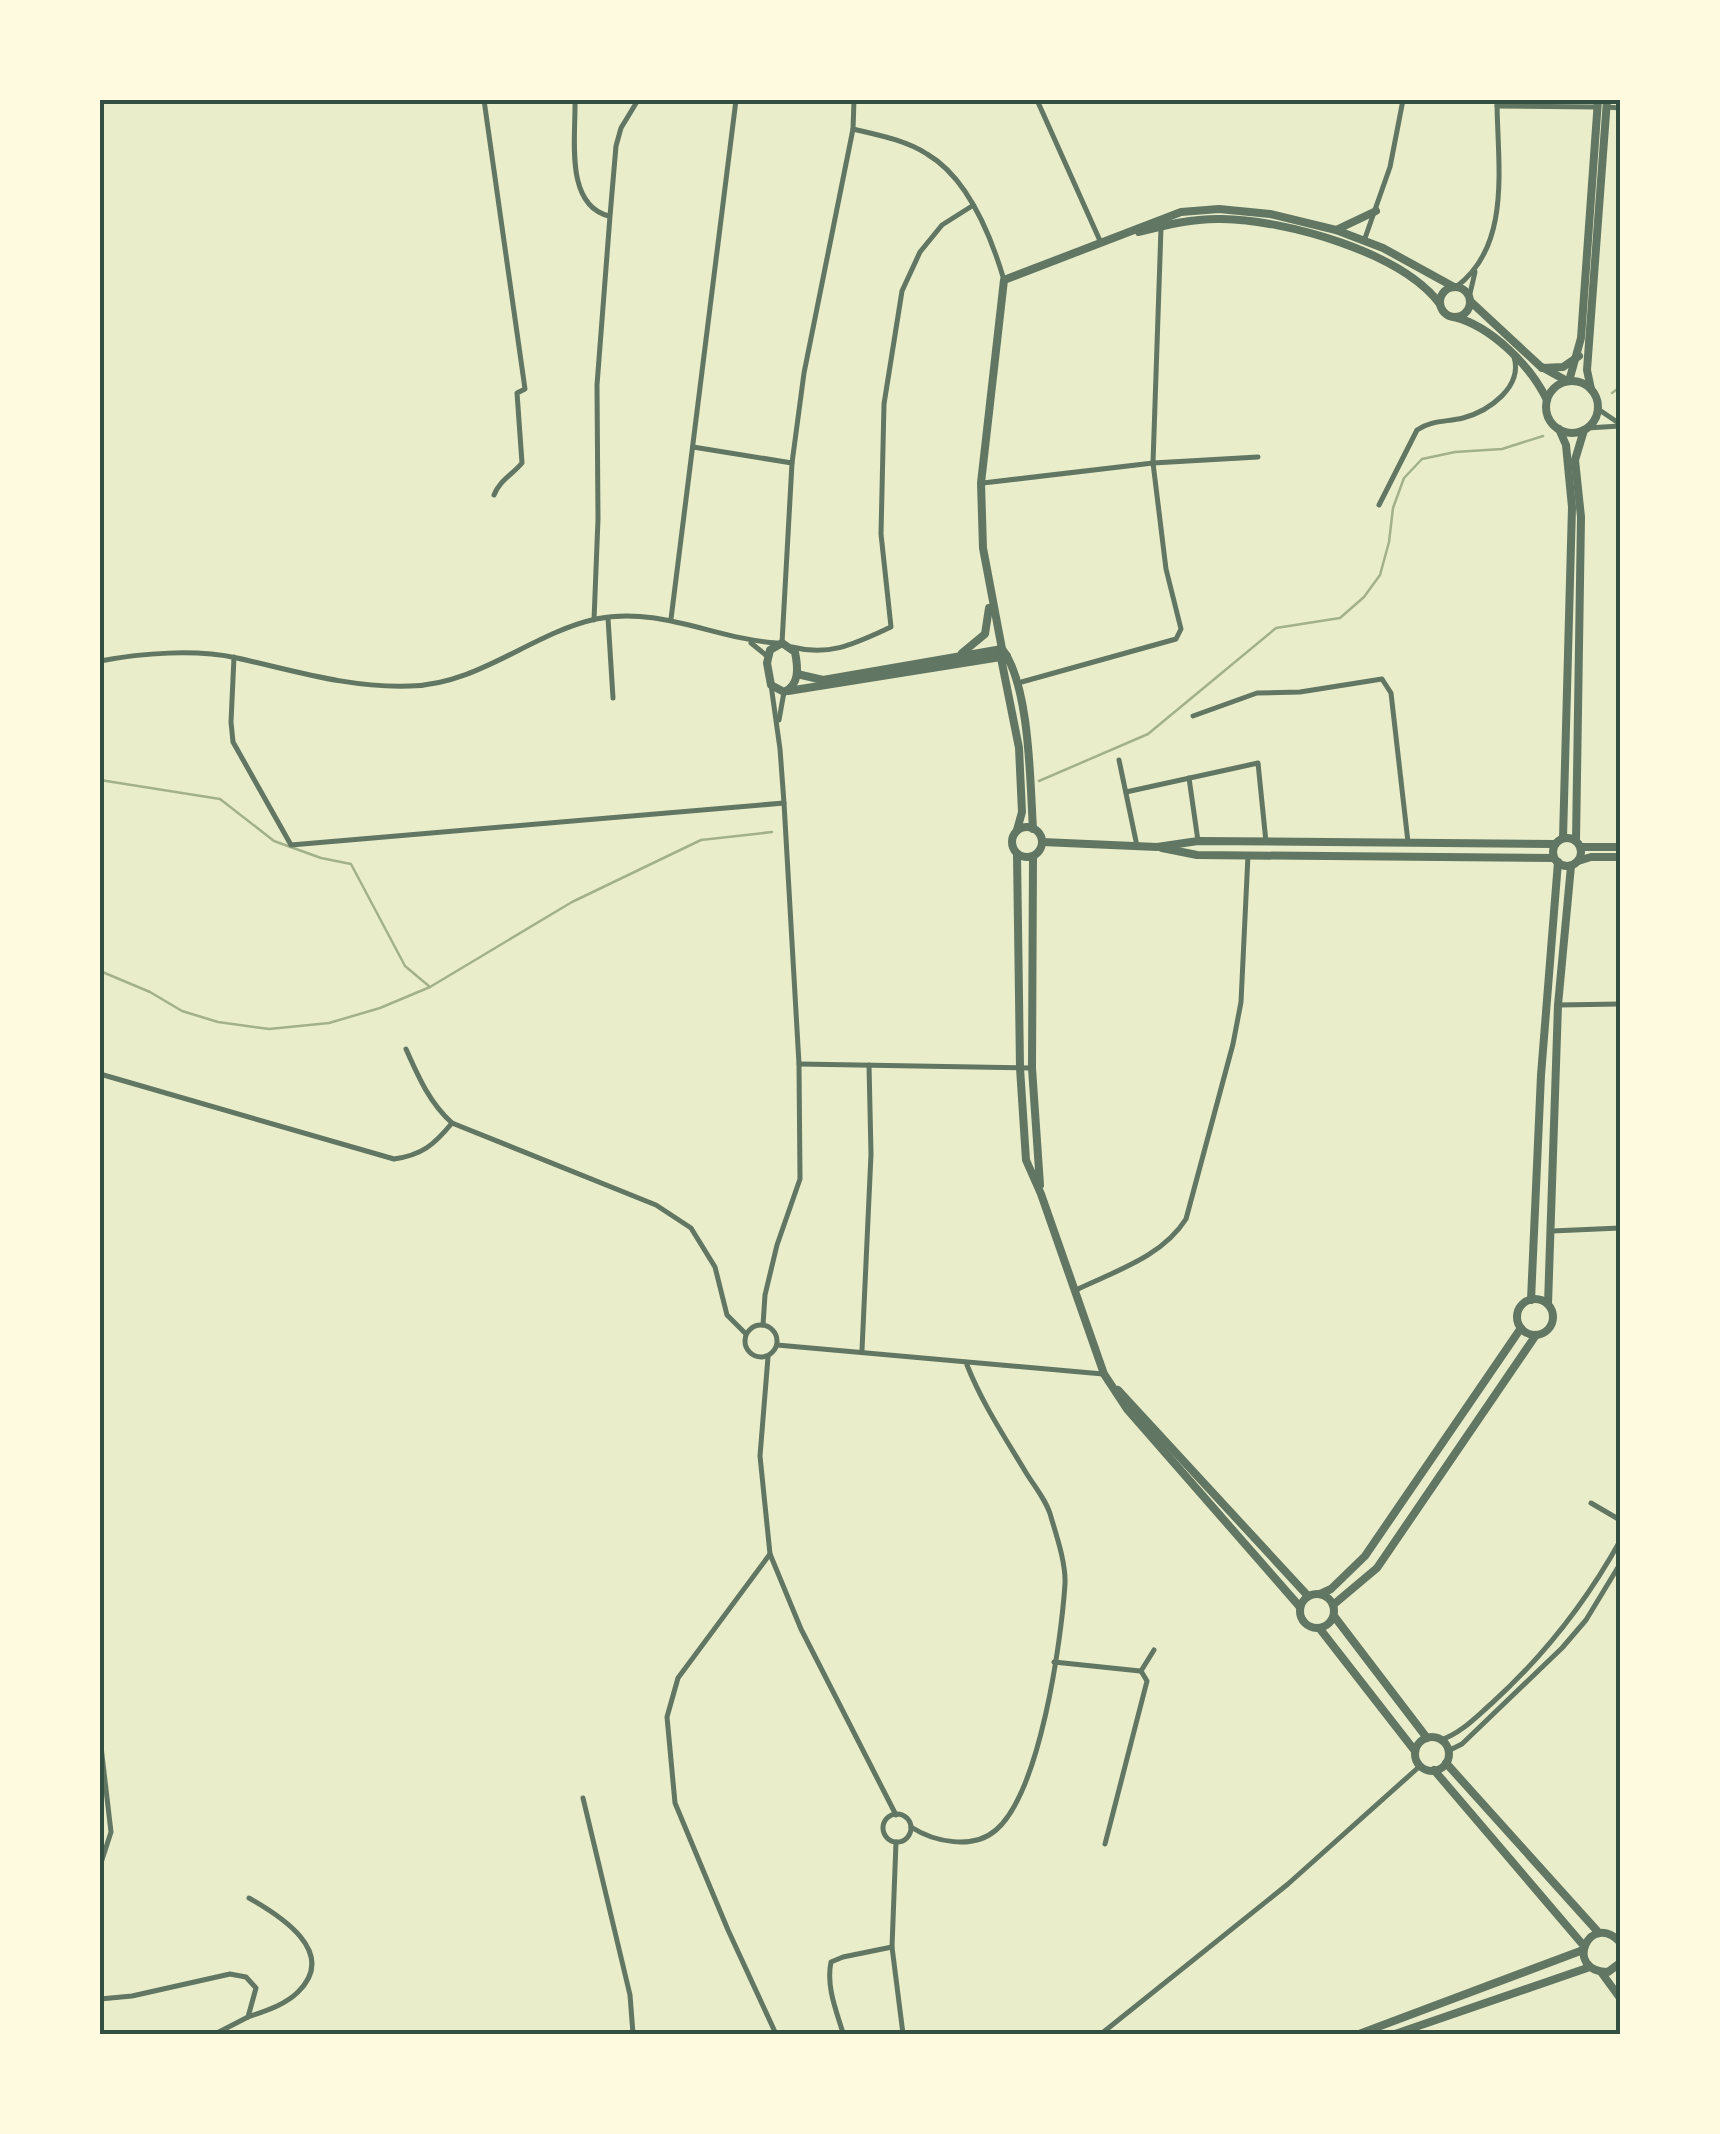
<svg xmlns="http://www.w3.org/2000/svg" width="1720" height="2134" viewBox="0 0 1720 2134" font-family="Commissioner,sans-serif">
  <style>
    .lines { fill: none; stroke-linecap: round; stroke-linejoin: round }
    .stream { stroke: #a3b18a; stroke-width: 2.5 }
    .minor { stroke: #617663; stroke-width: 5 }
    .tertiary { stroke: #617663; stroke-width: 8 }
    .neatline { fill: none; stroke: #344e41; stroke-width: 4 }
  </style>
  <rect width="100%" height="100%" fill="#e9edc9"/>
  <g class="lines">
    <!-- stream -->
    <g class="stream">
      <path d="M1612 393 1620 387"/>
      <path d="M100 780 220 799 274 841 321 858 351 864 405 966 430 987"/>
      <path d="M1039 781 1148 734 1276 628 1340 618 1364 597 1380 575 1389 542 1393 508 1404 478 1422 459 1455 452 1502 449 1543 436"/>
      <path d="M100 971 150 992 182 1011 218 1022 269 1029 329 1023 380 1008 430 987 572 902 701 840 772 832"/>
    </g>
    <!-- minor -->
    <g class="minor">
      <path d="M484 100 525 389 517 393 522 463C512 475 500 480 494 495"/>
      <path d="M575 100C576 136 564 205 609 216"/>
      <path d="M1037 100 1101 243"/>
      <path d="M1497 106 1597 107"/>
      <path d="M1606 107 1620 108"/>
      <path d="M853 129C878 135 905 140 927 154 968 178 991 236 1004 280"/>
      <path d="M1364 241 1390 167 1403 100"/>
      <path d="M1456 287C1513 245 1497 162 1497 100"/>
      <path d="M1469 298 1475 272"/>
      <path d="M1598 409 1620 424"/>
      <path d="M1587 428 1620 426"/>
      <path d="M693 447 792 463"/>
      <path d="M983 483 1153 463 1258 457"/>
      <path d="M1379 505 1417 430C1431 420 1447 422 1463 418 1489 411 1523 387 1514 357"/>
      <path d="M608 618 613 698"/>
      <path d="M671 619 736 100"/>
      <path d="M594 620 598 519 597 385 610 216 616 146 621 128 638 100"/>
      <path d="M751 643 767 656"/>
      <path d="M782 643 792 463 804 373 853 129 854 100"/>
      <path d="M792 647C830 657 856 643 891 627L881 534 884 404 902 291 920 252 942 225 972 206"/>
      <path d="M234 657 231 722 233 742 291 845 784 803"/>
      <path d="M100 661C142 653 195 649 237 658 296 671 348 688 410 686 478 685 532 633 596 619 660 606 715 639 777 643"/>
      <path d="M1018 683 1176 639 1181 629 1166 569 1153 463 1161 228"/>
      <path d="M1193 716 1257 693 1300 692 1382 679 1391 693 1408 842"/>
      <path d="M779 720 784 692"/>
      <path d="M1119 760 1137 846"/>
      <path d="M1189 778 1198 841"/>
      <path d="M1126 792 1258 763 1266 842"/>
      <path d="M1558 1005 1620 1004"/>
      <path d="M406 1049C418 1076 429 1102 452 1123L656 1205 691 1228 715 1267 727 1315 746 1334"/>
      <path d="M799 1064 1032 1068"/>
      <path d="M100 1074 394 1159C422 1155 434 1145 452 1123"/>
      <path d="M1552 1231 1620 1228"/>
      <path d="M1076 1290C1115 1271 1162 1257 1186 1219L1233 1044 1241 1002 1248 855"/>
      <circle cx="761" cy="1341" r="16"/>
      <path d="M763 1325 765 1295 777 1245 800 1179 799 1064 784 803 780 749 771 685"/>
      <path d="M777 1345 1103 1374"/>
      <path d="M862 1350 871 1154 869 1065"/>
      <path d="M768 1357 760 1456 770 1554 801 1629 896 1815"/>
      <path d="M1591 1503 1620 1520"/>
      <path d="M770 1554 678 1678 667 1717 675 1803 728 1930 776 2034"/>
      <path d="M1054 1662 1140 1671"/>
      <path d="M100 1738 111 1832 100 1866"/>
      <path d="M1441 1740C1461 1733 1475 1718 1491 1704 1544 1656 1585 1604 1620 1541"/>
      <path d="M1448 1751 1462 1744 1562 1648 1586 1620 1620 1564"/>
      <path d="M583 1798 630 1995 633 2034"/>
      <circle cx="897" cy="1828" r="14"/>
      <path d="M911 1827C934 1842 973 1850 996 1830 1040 1792 1061 1643 1065 1584 1066 1564 1057 1537 1051 1517 1047 1501 1034 1486 1025 1471 1004 1436 982 1403 967 1365"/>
      <path d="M896 1842 892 1947 903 2034"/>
      <path d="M1105 1844 1147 1681 1141 1671 1154 1650"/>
      <path d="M100 1999 132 1996 230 1974 246 1977 256 1988 248 2017 215 2034"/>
      <path d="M248 2017C265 2011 285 2005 298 1992 339 1952 279 1915 249 1898"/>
      <path d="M843 2033C836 2010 826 1986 831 1962L843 1957 892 1947"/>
      <path d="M1101 2034 1288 1884 1420 1766"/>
    </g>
    <!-- tertiary -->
    <g class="tertiary">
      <path d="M1336 230 1376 211"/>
      <path d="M1139 232C1166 225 1194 218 1222 219 1286 220 1401 252 1440 304"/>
      <circle cx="1455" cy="302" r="15"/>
      <path d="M1470 301 1540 366 1567 381"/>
      <path d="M1454 317C1491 326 1531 366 1547 400"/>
      <path d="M1542 368 1563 367 1579 356"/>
      <path d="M1569 381 1581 338 1598 100"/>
      <circle cx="1572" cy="407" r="26"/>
      <path d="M1591 389 1587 370 1607 100"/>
      <path d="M1559 429 1566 445 1572 507 1563 838"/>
      <path d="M782 643 795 652C798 667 800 685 784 692L771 685 767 663 770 650Z"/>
      <path d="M962 653 985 634 989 608"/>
      <path d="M1000 653 1019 748 1022 812 1017 830"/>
      <path d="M797 674 823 680 1002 649"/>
      <path d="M788 691 1007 656"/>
      <circle cx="1027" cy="842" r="15"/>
      <path d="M1033 829C1030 782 1030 685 1002 649L983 548 981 483 1004 280 1181 212 1219 209 1270 214 1336 230 1383 248 1454 287"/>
      <circle cx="1567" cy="852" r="14"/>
      <path d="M1576 840 1581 517 1575 460 1584 430"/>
      <path d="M1042 842 1157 847 1198 841 1555 844"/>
      <path d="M1581 847H1620"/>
      <path d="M1162 848 1197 855 1554 858"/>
      <path d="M1017 854 1020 1068 1026 1160 1041 1194 1104 1374 1127 1409 1300 1607"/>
      <path d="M1033 856 1032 1068 1040 1185"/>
      <path d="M1578 861 1591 857H1620"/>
      <circle cx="1535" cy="1317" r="18"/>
      <path d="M1531 1300 1541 1075 1558 862"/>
      <path d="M1548 1304 1558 1005 1571 866"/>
      <path d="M1118 1390 1308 1596"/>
      <circle cx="1317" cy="1611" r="17"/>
      <path d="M1320 1594 1331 1589 1365 1556 1521 1328"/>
      <path d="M1333 1605 1377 1568 1536 1335"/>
      <path d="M1334 1616 1427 1738"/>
      <path d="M1320 1629 1415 1751"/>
      <circle cx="1432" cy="1754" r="17"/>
      <path d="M1446 1763 1599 1933"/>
      <path d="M1434 1770 1584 1946"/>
      <path d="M1620 1942C1590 1910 1562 1971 1608 1972L1620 1963"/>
      <path d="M1601 1972 1620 1998"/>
      <path d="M1359 2034 1583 1950"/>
      <path d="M1395 2034 1590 1967"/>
    </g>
  </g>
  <!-- border -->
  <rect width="1720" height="2134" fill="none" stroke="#fefae0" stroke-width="205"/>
  <rect x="102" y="102" width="1516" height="1930" class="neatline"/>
</svg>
